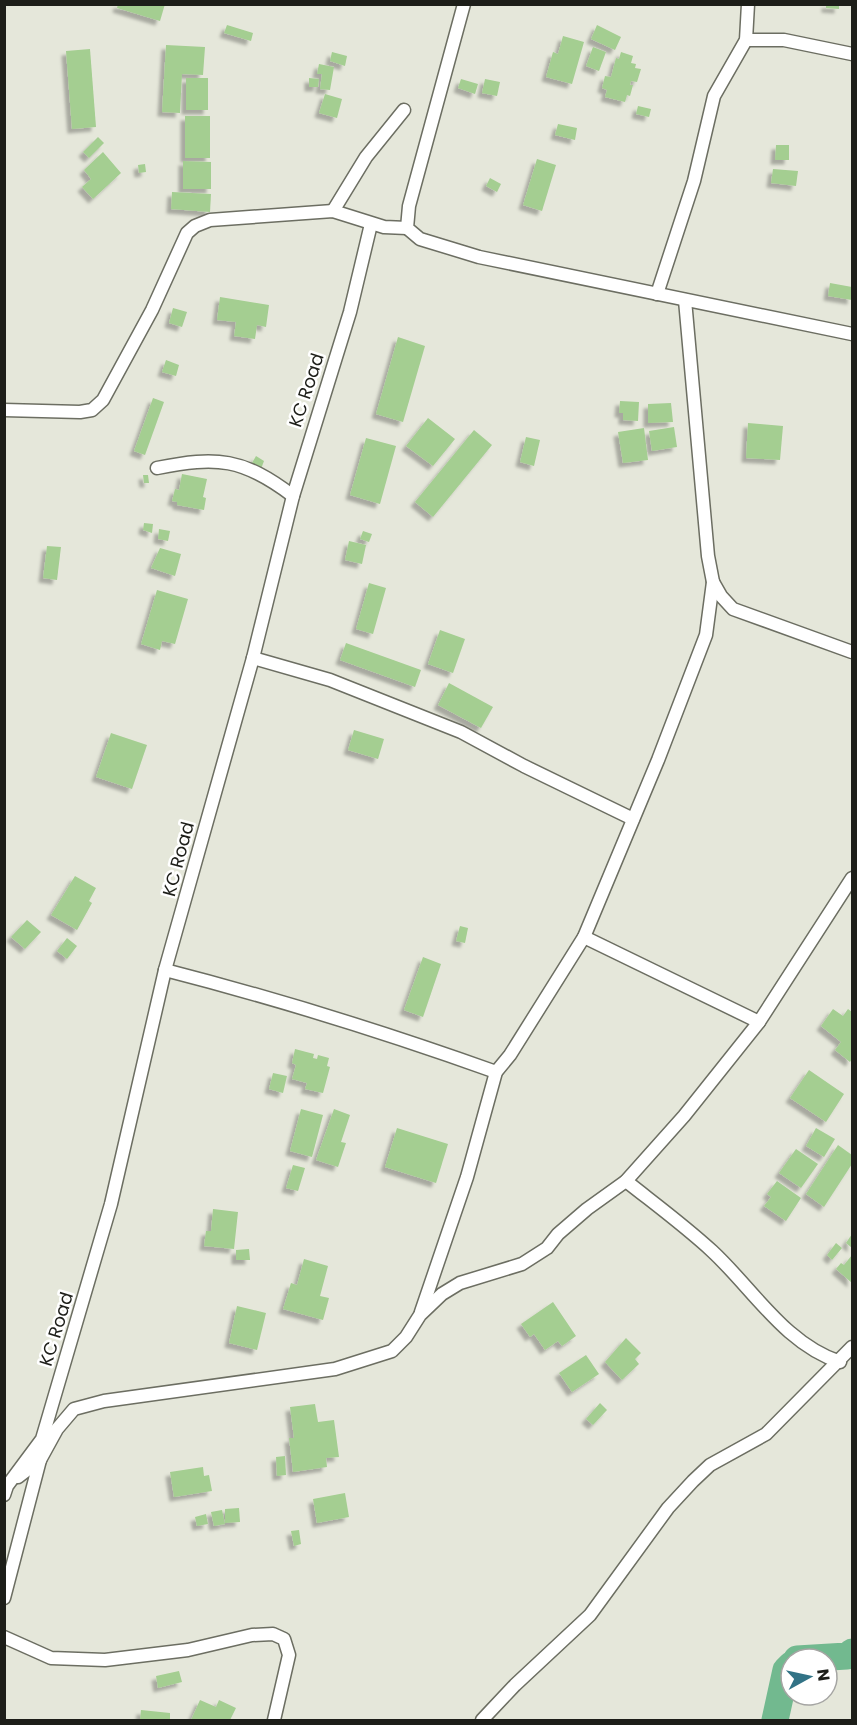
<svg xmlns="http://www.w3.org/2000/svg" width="857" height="1725" viewBox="0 0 857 1725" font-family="Poppins,sans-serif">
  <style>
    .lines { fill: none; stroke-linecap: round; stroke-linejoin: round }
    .river { stroke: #72b98f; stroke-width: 27 }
    .building { fill: #a4ce91; filter: url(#shadow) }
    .minor-casing { stroke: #6c6e62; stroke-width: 15 }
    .minor { stroke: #fff; stroke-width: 12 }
    .labels { text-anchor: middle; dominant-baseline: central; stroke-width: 5; stroke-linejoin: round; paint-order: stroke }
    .street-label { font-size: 18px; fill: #1d1e19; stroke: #fff }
  </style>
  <defs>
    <filter id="shadow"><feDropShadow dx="-4.5" dy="4.5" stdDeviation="1.5" flood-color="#0004"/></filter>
  </defs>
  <rect width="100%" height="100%" fill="#e5e7da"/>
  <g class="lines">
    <!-- river -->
    <g class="river">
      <path d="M797 1659 847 1656 852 1652"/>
      <path d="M775 1720 786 1670 791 1665"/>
    </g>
  </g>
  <!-- building -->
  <g class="building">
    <path d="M118 4H165L160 21 117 8Z"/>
    <path d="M826 4H839V9L826 8Z"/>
    <path d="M227 25 253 33 251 41 224 33Z"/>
    <path d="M597 25 621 37 615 50 591 39Z"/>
    <path d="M563 36 584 42 572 84 546 77 553 52 558 54Z"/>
    <path d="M166 45 205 47 203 75 182 74 180 113 162 112Z"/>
    <path d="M593 47 606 52 599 71 586 66Z"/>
    <path d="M90 49 96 127 72 129 66 51Z"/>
    <path d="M332 52 347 56 345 66 330 61Z"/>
    <path d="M621 52 633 56 631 63 636 64 635 68 641 69 637 82 631 81 630 85H633L630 96 627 95 625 102 605 97 607 90 602 88 605 76 611 77 616 58 619 59Z"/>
    <path d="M319 64 334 67 330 90 320 89 322 74H317Z"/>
    <rect x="186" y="78" width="22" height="32"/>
    <path d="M309 78 319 79 318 87H309Z"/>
    <path d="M461 79 478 84 475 94 458 88Z"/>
    <path d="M485 79 500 82 497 96 482 93Z"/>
    <path d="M325 94 342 99 337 118 319 113Z"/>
    <path d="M638 106 651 109 649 117 636 114Z"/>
    <rect x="185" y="116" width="25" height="42"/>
    <path d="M558 124 577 128 575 140 555 135Z"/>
    <path d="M98 137 104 143 89 158 83 152Z"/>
    <path d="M776 145H789V160H775Z"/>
    <path d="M103 152 121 173 93 199 82 187 91 179 84 170Z"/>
    <path d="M537 159 556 165 542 211 523 205Z"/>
    <path d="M183 161 211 162V189H183Z"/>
    <path d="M145 164 146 172 139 173 138 165Z"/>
    <path d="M773 169 798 171 796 186 771 183Z"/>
    <path d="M490 178 501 184 497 192 486 186Z"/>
    <path d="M172 192 211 194 210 212 171 209Z"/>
    <path d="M830 283 852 287V300L828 296Z"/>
    <path d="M220 297 269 305 266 327 257 325 255 339 234 336 236 322 217 320Z"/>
    <path d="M173 308 187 312 182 327 169 323Z"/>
    <path d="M398 337 425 346 403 422 376 414Z"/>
    <path d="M166 360 179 365 176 376 162 372Z"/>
    <path d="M153 398 164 402 145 455 134 451Z"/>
    <path d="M620 401 639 402 638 421 623 420V413H619Z"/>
    <path d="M671 403 673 422 648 423V404Z"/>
    <path d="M428 418 455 439 433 466 406 446Z"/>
    <path d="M748 423 783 426 780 460 746 458Z"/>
    <path d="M674 427 677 447 652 451 649 431Z"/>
    <path d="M644 428 648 460 623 463 618 432Z"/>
    <path d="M474 430 492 445 433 517 415 502Z"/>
    <path d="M526 437 540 440 534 466 520 462Z"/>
    <path d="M366 438 396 446 380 504 350 495Z"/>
    <path d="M256 456 264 461 261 469 252 463Z"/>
    <path d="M182 474 207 479 203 497 206 498 204 510 177 505V502L172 501 175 489 179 490Z"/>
    <path d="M143 475H148L149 483H144Z"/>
    <path d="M144 523 153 524 152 533 143 530Z"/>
    <path d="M159 529 170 531 168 541 158 539Z"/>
    <path d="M363 531 372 534 369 542 360 539Z"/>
    <path d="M349 541 366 545 362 564 345 560Z"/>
    <path d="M47 546 61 547 57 580 43 578Z"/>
    <path d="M160 548 181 554 175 576 151 568Z"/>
    <path d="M369 583 386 588 373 634 356 629Z"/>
    <path d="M157 590 188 599 175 644 162 641 160 650 141 644Z"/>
    <path d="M440 630 465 639 453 673 428 664Z"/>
    <path d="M346 643 421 670 415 687 340 660Z"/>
    <path d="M449 683 493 707 481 728 438 705Z"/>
    <path d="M354 730 384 739 378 759 348 750Z"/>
    <path d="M111 733 147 745 132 789 96 777Z"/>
    <path d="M75 876 96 888 89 901 92 903 77 930 51 915Z"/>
    <path d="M27 920 41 932 25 949 11 937Z"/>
    <path d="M460 926 468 928 465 943 456 941Z"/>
    <path d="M67 938 77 946 67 959 57 951Z"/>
    <path d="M423 957 441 964 423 1017 404 1010Z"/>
    <path d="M833 1009 843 1016 848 1009 852 1012V1059L850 1062 835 1050 841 1042 821 1026Z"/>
    <path d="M295 1049 314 1054 313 1058 317 1059 318 1055 329 1058 327 1066 330 1067 323 1093 305 1089 307 1083 292 1079 296 1065 292 1063Z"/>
    <path d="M809 1070 844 1094 826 1122 790 1098Z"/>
    <path d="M273 1073 287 1076 283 1093 269 1089Z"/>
    <path d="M301 1109 323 1115 312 1157 290 1151Z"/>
    <path d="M334 1109 350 1115 341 1142 346 1143 338 1167 316 1160Z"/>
    <path d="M397 1128 448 1144 436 1183 385 1167Z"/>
    <path d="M816 1128 835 1139 824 1157 806 1146Z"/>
    <path d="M838 1145 852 1155V1164L824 1207 806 1194Z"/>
    <path d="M796 1149 818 1164 801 1188 779 1173Z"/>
    <path d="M293 1165 305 1168 298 1191 286 1188Z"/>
    <path d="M777 1181 801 1198 786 1221 764 1206 771 1197 767 1194Z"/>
    <path d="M213 1209 238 1212 234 1249 204 1246 206 1231H211Z"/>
    <path d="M852 1234V1248L846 1243Z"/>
    <path d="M836 1243 842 1248 832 1260 827 1255Z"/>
    <path d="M249 1249 250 1260H236V1250Z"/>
    <path d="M852 1255V1283L836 1269 841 1263 844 1265Z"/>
    <path d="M304 1259 328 1266 320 1296 329 1298 323 1320 283 1309 291 1283 297 1285Z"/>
    <path d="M553 1302 576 1336 562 1346 558 1341 545 1350 534 1334 530 1337 521 1324Z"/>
    <path d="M237 1306 266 1313 257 1350 229 1343Z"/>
    <path d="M626 1338 641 1353 635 1359 639 1364 622 1380 605 1362Z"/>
    <path d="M586 1355 599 1374 572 1392 559 1373Z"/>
    <path d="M600 1403 607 1410 593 1425 586 1419Z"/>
    <path d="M315 1404 318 1422 334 1420 339 1457 326 1458 327 1467 293 1472 289 1438H294L290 1407Z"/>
    <path d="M285 1456 286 1475 277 1476 276 1457Z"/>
    <path d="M203 1467 204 1476 209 1475 212 1491 174 1497 170 1472Z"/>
    <path d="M345 1493 349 1517 317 1523 313 1499Z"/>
    <path d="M239 1508 240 1522 225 1523V1509Z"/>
    <path d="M222 1510 225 1524 214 1526 211 1512Z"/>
    <path d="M206 1514 208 1524 197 1526 195 1517Z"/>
    <path d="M299 1530 301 1544 294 1546 291 1531Z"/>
    <path d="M179 1671 182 1682 158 1688 156 1676Z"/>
    <path d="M200 1700 216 1707 219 1700 236 1708 230 1720H191Z"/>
    <path d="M141 1710 170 1713V1720H140Z"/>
  </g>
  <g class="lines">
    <!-- minor casing -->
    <g class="minor-casing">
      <g id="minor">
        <path d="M464 4 409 206 407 228 420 239 479 257 852 334"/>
        <path d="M746 40H784L852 54"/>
        <path d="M333 211 366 157 404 110"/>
        <path d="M657 294 694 181 714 96 746 40 748 4"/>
        <path d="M4 410 80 412 92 410 103 400 152 310 187 233 195 226 210 220 333 211 384 227 407 228"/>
        <path d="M157 468C217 456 243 458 293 496"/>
        <path d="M713 582 721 596 733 609 852 652"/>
        <path d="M253 658 330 680 461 732 524 766 633 819"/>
        <path d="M584 937 759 1022"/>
        <path d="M165 970C278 999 387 1033 496 1072"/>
        <path d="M626 1181C655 1204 685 1226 712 1251 753 1289 785 1344 840 1362"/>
        <path d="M421 1312 467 1177 496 1072 510 1055 584 937 658 760 706 635 713 582 708 556 685 300"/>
        <path d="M18 1477 40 1460 57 1429 74 1409 104 1401 335 1369 392 1351 406 1337 420 1315 442 1294 460 1283 522 1264 547 1248 558 1234 587 1209 626 1181 684 1116 759 1022 852 878"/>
        <path d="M4 1495 7 1486 42 1439 111 1204 165 970 253 658 293 496 350 312 371 224"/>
        <path d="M4 1598 40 1460"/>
        <path d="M4 1637 51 1658 105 1660 188 1650 252 1635 273 1634 284 1639 289 1655 274 1720"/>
        <path d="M482 1720 515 1685 590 1615 668 1508 693 1481 710 1465 766 1434 852 1347"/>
      </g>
    </g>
    <!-- minor -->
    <use href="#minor" class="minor"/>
  </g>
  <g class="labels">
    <!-- street labels -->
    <g class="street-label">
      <text transform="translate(306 390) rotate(-72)">KC Road</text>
      <text transform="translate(178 859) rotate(-75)">KC Road</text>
      <text transform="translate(56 1329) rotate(-73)">KC Road</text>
    </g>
  </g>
  <!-- border -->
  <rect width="857" height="1725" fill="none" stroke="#1d1e19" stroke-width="12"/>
  <!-- north arrow -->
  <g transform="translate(809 1677) rotate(82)"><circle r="28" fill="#ffffff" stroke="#a5a5a3" stroke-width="1.5"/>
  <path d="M0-4.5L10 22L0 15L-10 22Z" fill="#327386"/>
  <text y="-9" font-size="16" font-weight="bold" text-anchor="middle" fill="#1d1e19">N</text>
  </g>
</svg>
